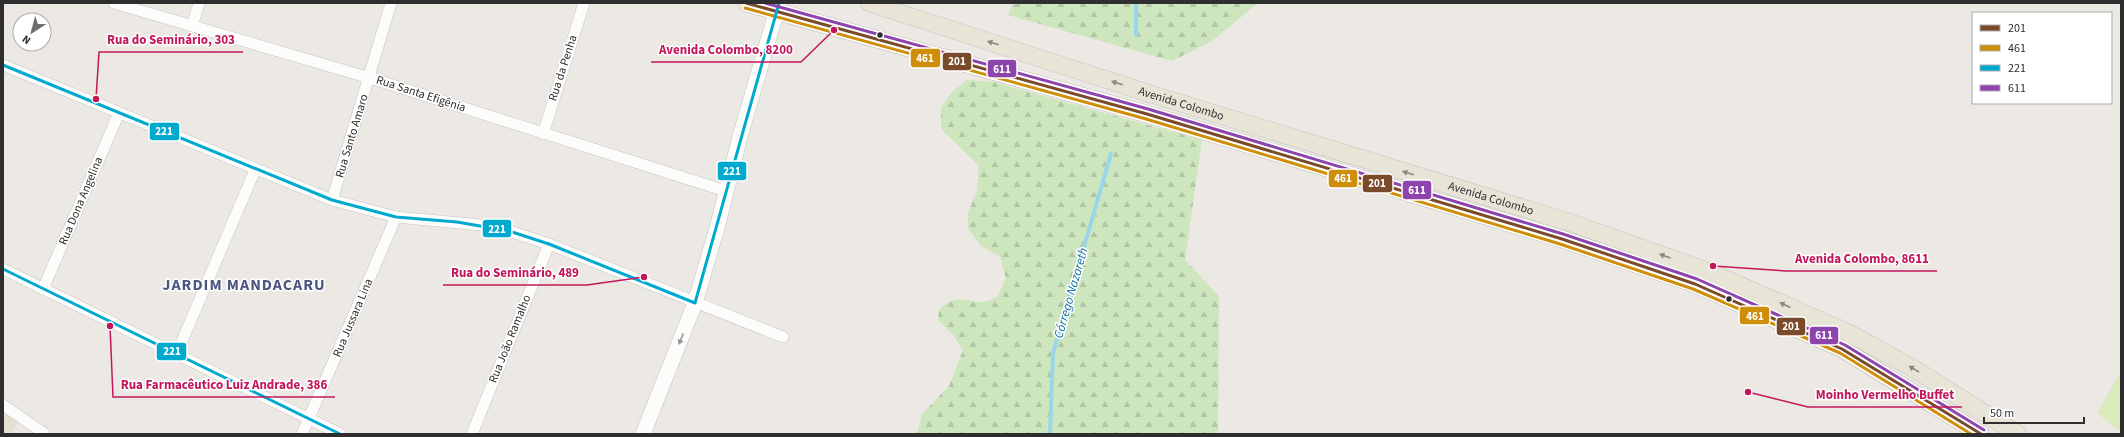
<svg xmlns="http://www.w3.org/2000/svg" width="2124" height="437" viewBox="0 0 2124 437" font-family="'Source Sans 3',sans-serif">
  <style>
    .education { fill: #e6e0d3 }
    .forest { fill: url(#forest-firs) }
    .pitch { fill: #d9eabb }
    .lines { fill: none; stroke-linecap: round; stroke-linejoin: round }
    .stream { stroke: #99d6ec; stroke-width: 4 }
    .street-casing { stroke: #c5c4c5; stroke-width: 12 }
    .secondary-casing { stroke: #c5c4c5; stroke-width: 16 }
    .primary-casing { stroke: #c6c5c4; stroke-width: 18 }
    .street { stroke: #fcfcfb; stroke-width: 11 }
    .secondary { stroke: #fcfcfb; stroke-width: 15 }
    .primary { stroke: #e8e4d6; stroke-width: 17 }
    .bus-1-casing { stroke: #fff; stroke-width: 6 }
    .bus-2-casing { stroke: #fff; stroke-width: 6 }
    .bus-3-casing { stroke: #fff; stroke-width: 6 }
    .bus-4-casing { stroke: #fff; stroke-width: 6 }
    .bus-1 { stroke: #7a4b2a; stroke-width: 3 }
    .bus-2 { stroke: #cf8e09; stroke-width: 3 }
    .bus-3 { stroke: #00a9ce; stroke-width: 3 }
    .bus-4 { stroke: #8e44ad; stroke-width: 3 }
    .oneway { fill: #8b8982 }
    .oneway2 { fill: #959594 }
    .bus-dot { fill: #2e2e2e; stroke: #fff; stroke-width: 1.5 }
    .labels { text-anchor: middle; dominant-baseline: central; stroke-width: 3; stroke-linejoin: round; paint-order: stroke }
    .street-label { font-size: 12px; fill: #2e2e2e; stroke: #fff }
    .water-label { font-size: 13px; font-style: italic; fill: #0d6fa3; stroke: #fff }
    .district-label { font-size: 16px; font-weight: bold; letter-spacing: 1px; fill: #4d5680; stroke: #fff }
    .leader { fill: none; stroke: #c2185b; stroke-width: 1.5 }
    .callout-dot { fill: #c2185b; stroke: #fff; stroke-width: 1.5 }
    .callout-label { font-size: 13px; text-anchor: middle; font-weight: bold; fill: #c2185b; stroke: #fff; stroke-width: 3; stroke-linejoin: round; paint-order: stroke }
    .line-badge { stroke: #fff; stroke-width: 1.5 }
    .badge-label { font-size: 11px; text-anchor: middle; font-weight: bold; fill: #fff }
  </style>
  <defs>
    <pattern id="forest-firs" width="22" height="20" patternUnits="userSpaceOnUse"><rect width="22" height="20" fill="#cee6be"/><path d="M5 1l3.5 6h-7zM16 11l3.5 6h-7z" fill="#b1c6a4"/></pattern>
  </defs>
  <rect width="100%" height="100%" fill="#ece8e4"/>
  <!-- education -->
  <path class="education" d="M3 405 20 417 12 434H3Z"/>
  <!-- forest -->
  <g class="forest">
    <path d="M1012 3H1258L1212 41 1172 61 1008 15Z"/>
    <path d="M967 80 994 82 1202 140 1185 260 1219 296 1218 434H917L922 414 949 386 963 350 952 334 938 320 939 310C955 294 960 300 979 302 984 303 992 299 997 297L1006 278 1000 257 980 245 968 228V213L977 190 979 166 941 129V107L953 91Z"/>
  </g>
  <!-- pitch -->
  <path class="pitch" d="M2121 372V432L2097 413Z"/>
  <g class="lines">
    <!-- stream -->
    <g class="stream">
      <path d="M1136 35V3"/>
      <path d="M1050 434 1053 353 1111 154"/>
    </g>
    <!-- street casing -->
    <g class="street-casing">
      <g id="street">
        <path d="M114 3 370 78 726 191"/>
        <path d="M192 26 199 3"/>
        <path d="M3 65 332 200 396 217 481 225 509 231 549 244 783 337"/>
        <path d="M543 134 584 3"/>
        <path d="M332 200 391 3"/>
        <path d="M3 269 340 434"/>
        <path d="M43 289 119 113"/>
        <path d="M177 353 255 170"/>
        <path d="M3 405 45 434"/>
        <path d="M302 434 396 217"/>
        <path d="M472 434 549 244"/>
      </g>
    </g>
    <!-- secondary casing -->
    <g class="secondary-casing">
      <path id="secondary" d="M643 434 695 303 717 228 741 133 779 3"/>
    </g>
    <!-- primary casing -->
    <g class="primary-casing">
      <g id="primary">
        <path d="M746 3 1147 114 1562 239 1695 284 1842 349 1981 434"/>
        <path id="s1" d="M869 3 1154 95 1566 221 1710 272 1847 332 1911 367 2018 434"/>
      </g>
    </g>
    <!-- street -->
    <use href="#street" class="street"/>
    <!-- secondary -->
    <use href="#secondary" class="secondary"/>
    <!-- primary -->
    <use href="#primary" class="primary"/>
    <!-- bus-1 casing -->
    <g class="bus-1-casing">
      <path id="bus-1" d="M746 3 1147 114 1562 239 1695 284 1842 349 1981 434"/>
    </g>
    <!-- bus-2 casing -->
    <g class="bus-2-casing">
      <path id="bus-2" d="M745 8 1146 119 1560 244 1693 289 1840 353 1971 434"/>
    </g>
    <!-- bus-3 casing -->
    <g class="bus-3-casing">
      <g id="bus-3">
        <path d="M3 65 332 200 396 217 457 222 509 231 549 244 695 303 779 3"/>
        <path d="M3 269 340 434"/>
      </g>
    </g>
    <!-- bus-4 casing -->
    <g class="bus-4-casing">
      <path id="bus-4" d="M765 3 1148 109 1563 234 1697 279 1845 345 1984 430"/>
    </g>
    <!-- bus-1 -->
    <use href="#bus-1" class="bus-1"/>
    <!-- bus-2 -->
    <use href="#bus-2" class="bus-2"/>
    <!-- bus-3 -->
    <use href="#bus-3" class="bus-3"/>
    <!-- bus-4 -->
    <use href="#bus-4" class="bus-4"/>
  </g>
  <!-- one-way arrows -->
  <defs><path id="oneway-solid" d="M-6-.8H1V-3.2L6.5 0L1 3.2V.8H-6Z"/></defs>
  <g class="oneway">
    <use href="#oneway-solid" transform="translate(993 43) rotate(-162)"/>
    <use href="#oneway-solid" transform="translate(1117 83) rotate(-162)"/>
    <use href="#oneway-solid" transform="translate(1408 173) rotate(-163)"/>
    <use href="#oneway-solid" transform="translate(1665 256) rotate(-160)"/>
    <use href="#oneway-solid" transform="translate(1785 305) rotate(-156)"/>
    <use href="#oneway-solid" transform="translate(1914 369) rotate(-149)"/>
  </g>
  <use class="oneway2" href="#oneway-solid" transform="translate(681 339) rotate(112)"/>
  <!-- markers -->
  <g class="bus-dot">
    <circle cx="880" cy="35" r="3.5"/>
    <circle cx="1729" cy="299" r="3.5"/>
  </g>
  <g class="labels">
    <!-- street labels -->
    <g class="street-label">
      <text transform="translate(563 68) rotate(-72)">Rua da Penha</text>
      <text transform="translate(421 94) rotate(18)">Rua Santa Efigênia</text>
      <text stroke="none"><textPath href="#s1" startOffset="328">Avenida Colombo</textPath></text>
      <text transform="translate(352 136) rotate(-73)">Rua Santo Amaro</text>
      <text stroke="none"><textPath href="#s1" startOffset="652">Avenida Colombo</textPath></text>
      <text transform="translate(81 201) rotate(-67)">Rua Dona Angelina</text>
      <text transform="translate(353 318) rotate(-67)">Rua Jussara Lina</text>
      <text transform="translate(510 339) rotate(-68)">Rua João Ramalho</text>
    </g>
    <!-- water labels -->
    <g class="water-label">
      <text transform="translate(1071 293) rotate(-74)">Córrego Nazareth</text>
    </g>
    <!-- district labels -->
    <g class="district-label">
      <text x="244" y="285">JARDIM MANDACARU</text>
    </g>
  </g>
  <!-- callouts -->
  <path class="leader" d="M96 99L99 52H243M834 30L801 62H651M1713 266L1787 271H1937M644 277L587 285H443M110 326L113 397H335M1748 392L1808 407H1962"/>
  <g class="callout-dot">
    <circle cx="96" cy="99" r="4"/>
    <circle cx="834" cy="30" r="4"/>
    <circle cx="1713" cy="266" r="4"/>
    <circle cx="644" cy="277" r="4"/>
    <circle cx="110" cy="326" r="4"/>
    <circle cx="1748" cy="392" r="4"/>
  </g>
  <g class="callout-label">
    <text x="171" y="44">Rua do Seminário, 303</text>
    <text x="726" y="54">Avenida Colombo, 8200</text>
    <text x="1862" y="263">Avenida Colombo, 8611</text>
    <text x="515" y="277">Rua do Seminário, 489</text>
    <text x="224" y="389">Rua Farmacêutico Luiz Andrade, 386</text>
    <text x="1885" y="399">Moinho Vermelho Buffet</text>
  </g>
  <g class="line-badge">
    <rect x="910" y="48" width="31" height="20" rx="4" fill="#cf8e09"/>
    <rect x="942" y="52" width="30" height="19" rx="4" fill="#7a4b2a"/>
    <rect x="987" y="59" width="30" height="19" rx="4" fill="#8e44ad"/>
    <rect x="149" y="122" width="31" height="19" rx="4" fill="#00a9ce"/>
    <rect x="717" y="161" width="30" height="20" rx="4" fill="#00a9ce"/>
    <rect x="1328" y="169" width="30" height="19" rx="4" fill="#cf8e09"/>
    <rect x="1362" y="174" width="31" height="19" rx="4" fill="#7a4b2a"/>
    <rect x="1402" y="180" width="30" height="20" rx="4" fill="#8e44ad"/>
    <rect x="482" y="219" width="30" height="19" rx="4" fill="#00a9ce"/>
    <rect x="1739" y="306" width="31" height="19" rx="4" fill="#cf8e09"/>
    <rect x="1776" y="317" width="30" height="19" rx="4" fill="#7a4b2a"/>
    <rect x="1809" y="326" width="30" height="19" rx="4" fill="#8e44ad"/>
    <rect x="156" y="342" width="31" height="19" rx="4" fill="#00a9ce"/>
  </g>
  <g class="badge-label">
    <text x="925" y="62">461</text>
    <text x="957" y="65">201</text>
    <text x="1002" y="73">611</text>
    <text x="164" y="135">221</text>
    <text x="732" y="175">221</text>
    <text x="1343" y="182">461</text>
    <text x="1377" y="187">201</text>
    <text x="1417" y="194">611</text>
    <text x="497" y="233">221</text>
    <text x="1755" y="320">461</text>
    <text x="1791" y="330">201</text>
    <text x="1824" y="339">611</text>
    <text x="172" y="355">221</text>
  </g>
  <!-- border -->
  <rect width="2124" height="437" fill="none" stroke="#2e2e2e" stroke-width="8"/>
  <!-- legend -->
  <rect x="1972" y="12" width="140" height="92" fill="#ffffff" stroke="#ababab"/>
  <rect x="1980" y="25" width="20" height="6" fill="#7a4b2a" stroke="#ababab"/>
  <text x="2008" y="32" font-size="12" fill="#2e2e2e">201</text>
  <rect x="1980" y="45" width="20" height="6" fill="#cf8e09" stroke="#ababab"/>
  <text x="2008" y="52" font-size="12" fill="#2e2e2e">461</text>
  <rect x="1980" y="65" width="20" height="6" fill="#00a9ce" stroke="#ababab"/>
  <text x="2008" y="72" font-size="12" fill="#2e2e2e">221</text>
  <rect x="1980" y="85" width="20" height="6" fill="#8e44ad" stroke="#ababab"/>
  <text x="2008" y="92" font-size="12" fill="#2e2e2e">611</text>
  <!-- north arrow -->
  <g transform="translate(32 32) rotate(216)"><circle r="19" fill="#ffffff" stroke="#ababab"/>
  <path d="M0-3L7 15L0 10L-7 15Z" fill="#706f6e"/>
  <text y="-6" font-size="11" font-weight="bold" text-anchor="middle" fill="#2e2e2e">N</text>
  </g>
  <!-- scale -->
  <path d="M1984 417v6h100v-6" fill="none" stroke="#2e2e2e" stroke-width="2"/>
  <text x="1990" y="417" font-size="12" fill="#2e2e2e" stroke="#ffffff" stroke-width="3" paint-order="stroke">50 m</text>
</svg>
